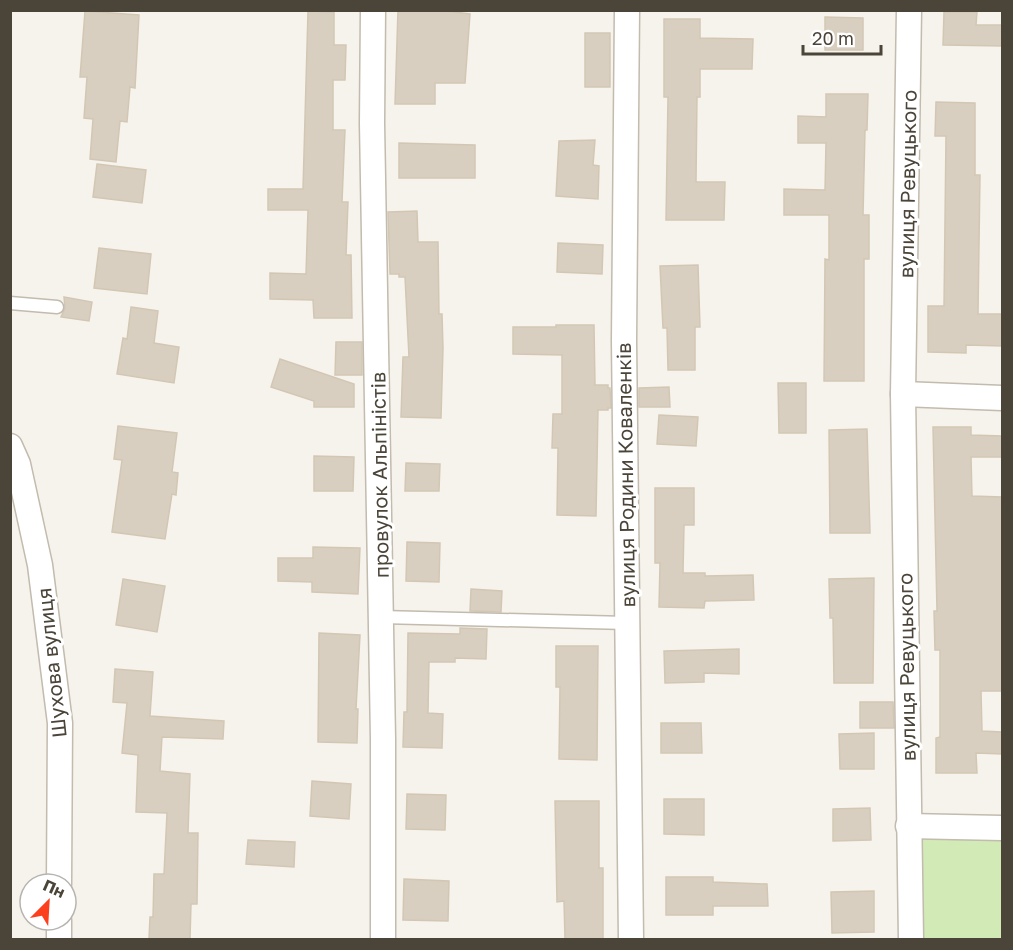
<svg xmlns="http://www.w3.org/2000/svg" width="1013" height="950" viewBox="0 0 1013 950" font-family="'Golos Text',sans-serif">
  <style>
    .green { fill: #d2eab5 }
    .building { fill: #d8cfc1; stroke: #d3c7b4; stroke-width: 1.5 }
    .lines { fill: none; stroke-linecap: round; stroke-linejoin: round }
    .lane-casing { stroke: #c2bbae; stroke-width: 15 }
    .street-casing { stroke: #c2bbae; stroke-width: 27 }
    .lane { stroke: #fff; stroke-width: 12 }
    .street { stroke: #fff; stroke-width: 24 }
    .labels { text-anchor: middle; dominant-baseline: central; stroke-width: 6; stroke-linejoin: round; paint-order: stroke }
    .street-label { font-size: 20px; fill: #4b4439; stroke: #fff }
  </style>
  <rect width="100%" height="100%" fill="#f6f3ec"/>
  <!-- green -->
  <path class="green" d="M908 826 1002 828V939H911Z"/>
  <!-- building -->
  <g class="building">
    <path d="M398 10H438L470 14 465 83H435V104H395Z"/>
    <path d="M85 11 139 15 135 88 130 87 127 122 120 121 116 162 90 159 93 119 84 118 87 77H80Z"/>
    <path d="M308 11 334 12V45H346L345 80H333V130H345L342 202H348L346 255H351L352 318H314L313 300 270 299V273L306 274 308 210H268V189H303Z"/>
    <path d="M944 12H977L976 25H1002V46L943 45Z"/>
    <path d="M825 17 863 18V50H825Z"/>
    <path d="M664 19H700V38L753 39 752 69H700V97H697L696 182H725L724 220H666L668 97H664Z"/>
    <rect x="585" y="33" width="25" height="54"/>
    <path d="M826 94H868L867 130H865L863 215H869V259H864V381H824L825 259 829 260V215H784V189L825 190 826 143H798V116L826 117Z"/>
    <path d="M936 102 975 103V175H980L978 314H1002V346L966 345V353L928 352V306H944L946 136H935Z"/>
    <path d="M595 140 593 165 599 166 598 199 556 196 559 141Z"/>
    <path d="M399 143 475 145V178H399Z"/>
    <path d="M97 164 146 170 142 203 93 197Z"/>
    <path d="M417 211 418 242H438L439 314H442L443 348 441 418 401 417 403 357H409L405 277H399V274H390L388 212Z"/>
    <path d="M558 243 603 245 602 274 557 272Z"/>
    <path d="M99 248 151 254 147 294 94 288Z"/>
    <path d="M698 265 700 327H695V370H668L667 328H663L660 266Z"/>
    <path d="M64 297 92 302 89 321 61 317 65 308Z"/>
    <path d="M131 307 158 311 154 343 179 347 174 383 117 374 123 338 127 339Z"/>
    <path d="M556 325H594L595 385H608V388H610L611 408H608V410H598L596 516 557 515 558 448H552L553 414H562V355L513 354V327H556Z"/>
    <path d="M336 342H362V375H335Z"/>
    <path d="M280 359 354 384V407H314V401L271 387Z"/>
    <path d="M778 383H806V433H779Z"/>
    <path d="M669 387 670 407H639V388Z"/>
    <path d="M659 415 698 417 696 446 657 444Z"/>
    <path d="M118 426 177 433 172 472 178 473 176 495 172 494 165 539 112 532 122 460 114 459Z"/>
    <path d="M933 427H971V435L1002 436V457H971L972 496 1002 497V691H981L982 731 1002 732V754L976 753 977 773H936V738L940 737V650H935L934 611H937Z"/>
    <path d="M867 429 870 533H830L829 430Z"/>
    <path d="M314 456 354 457 353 491H314Z"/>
    <path d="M406 463 440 464 439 491H405Z"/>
    <path d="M655 488H694V525H684L683 573H705V576L753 575 754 600 705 601 704 608 659 607 660 563H655Z"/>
    <path d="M407 542 440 543 439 582 406 581Z"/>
    <path d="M313 547 360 548 358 594 312 592V582L278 581V558H313Z"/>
    <path d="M874 578 873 683H834L833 618H830L829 579Z"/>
    <path d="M123 579 165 586 157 632 116 625Z"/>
    <path d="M471 589 502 591 501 612 470 611Z"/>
    <path d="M460 628 487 629 486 659 455 658V662H429L428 713 443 714 442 748 403 747 404 712H407L408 633 460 634Z"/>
    <path d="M319 633 360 635 356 709H358L357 743 318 742Z"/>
    <path d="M556 646H598L597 760 559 759 560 687H556Z"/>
    <path d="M739 649V674L704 673V682L665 683 664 651Z"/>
    <path d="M115 669 153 672 150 716 224 721 223 739 162 737 160 771 190 774 188 833H198L197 904H191L190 939H149L150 917H153L154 874H164L167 813 136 812 138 755 122 753 127 703 113 702Z"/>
    <path d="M860 702H893L894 728H860Z"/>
    <path d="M661 723H701L702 753H661Z"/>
    <path d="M874 733V769H840L839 734Z"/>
    <path d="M312 781 351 784 349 819 310 816Z"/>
    <path d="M407 794 446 795 445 830 406 829Z"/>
    <path d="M664 799H704V835L664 834Z"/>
    <path d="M555 801H599V868H603V939H565L564 901 557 902Z"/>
    <path d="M870 808 871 840 833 841V809Z"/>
    <path d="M248 840 295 842 294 867 246 864Z"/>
    <path d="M666 877H713V882L767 884 768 906H713V915H666Z"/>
    <path d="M404 879 449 881 448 921 403 920Z"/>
    <path d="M874 891V932L832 933 831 892Z"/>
  </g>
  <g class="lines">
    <!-- lane casing -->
    <g class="lane-casing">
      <g id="lane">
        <path d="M10 303 57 307"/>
        <path d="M381 617 627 623"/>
      </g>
    </g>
    <!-- street casing -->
    <g class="street-casing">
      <g id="street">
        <path d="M373 10 372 123 383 739V940"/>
        <path d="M627 10 624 341 631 940"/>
        <path d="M909 10 903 394 911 940"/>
        <path d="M903 394 1002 398"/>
        <path d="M10 446 18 464 40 565 60 723 59 884"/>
        <path d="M908 826 1002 828"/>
        <path d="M59 940V920"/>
      </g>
    </g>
    <!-- lane -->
    <use href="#lane" class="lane"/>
    <!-- street -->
    <use href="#street" class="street"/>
  </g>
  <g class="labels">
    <!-- street labels -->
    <g class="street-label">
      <text transform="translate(907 184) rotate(-89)">вулиця Ревуцького</text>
      <text transform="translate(379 475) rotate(-91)">провулок Альпіністів</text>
      <text transform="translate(625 475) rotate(-91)">вулиця Родини Коваленків</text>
      <text transform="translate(51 663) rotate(-96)">Шухова вулиця</text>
      <text transform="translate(906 667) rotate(-91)">вулиця Ревуцького</text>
    </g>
  </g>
  <!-- border -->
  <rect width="1013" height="950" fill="none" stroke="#4b4439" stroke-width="24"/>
  <!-- north arrow -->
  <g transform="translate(48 902) rotate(24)"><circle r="28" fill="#ffffff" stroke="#b7b4b0" stroke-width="1.5"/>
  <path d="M0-4.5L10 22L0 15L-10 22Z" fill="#fc3f1d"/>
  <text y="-9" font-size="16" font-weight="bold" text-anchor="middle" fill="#4b4439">Пн</text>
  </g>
  <!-- scale -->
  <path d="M803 45v9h78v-9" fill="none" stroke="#4b4439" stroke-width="3"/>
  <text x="812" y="45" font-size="18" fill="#4b4439" stroke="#ffffff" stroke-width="4.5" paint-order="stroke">20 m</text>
</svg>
